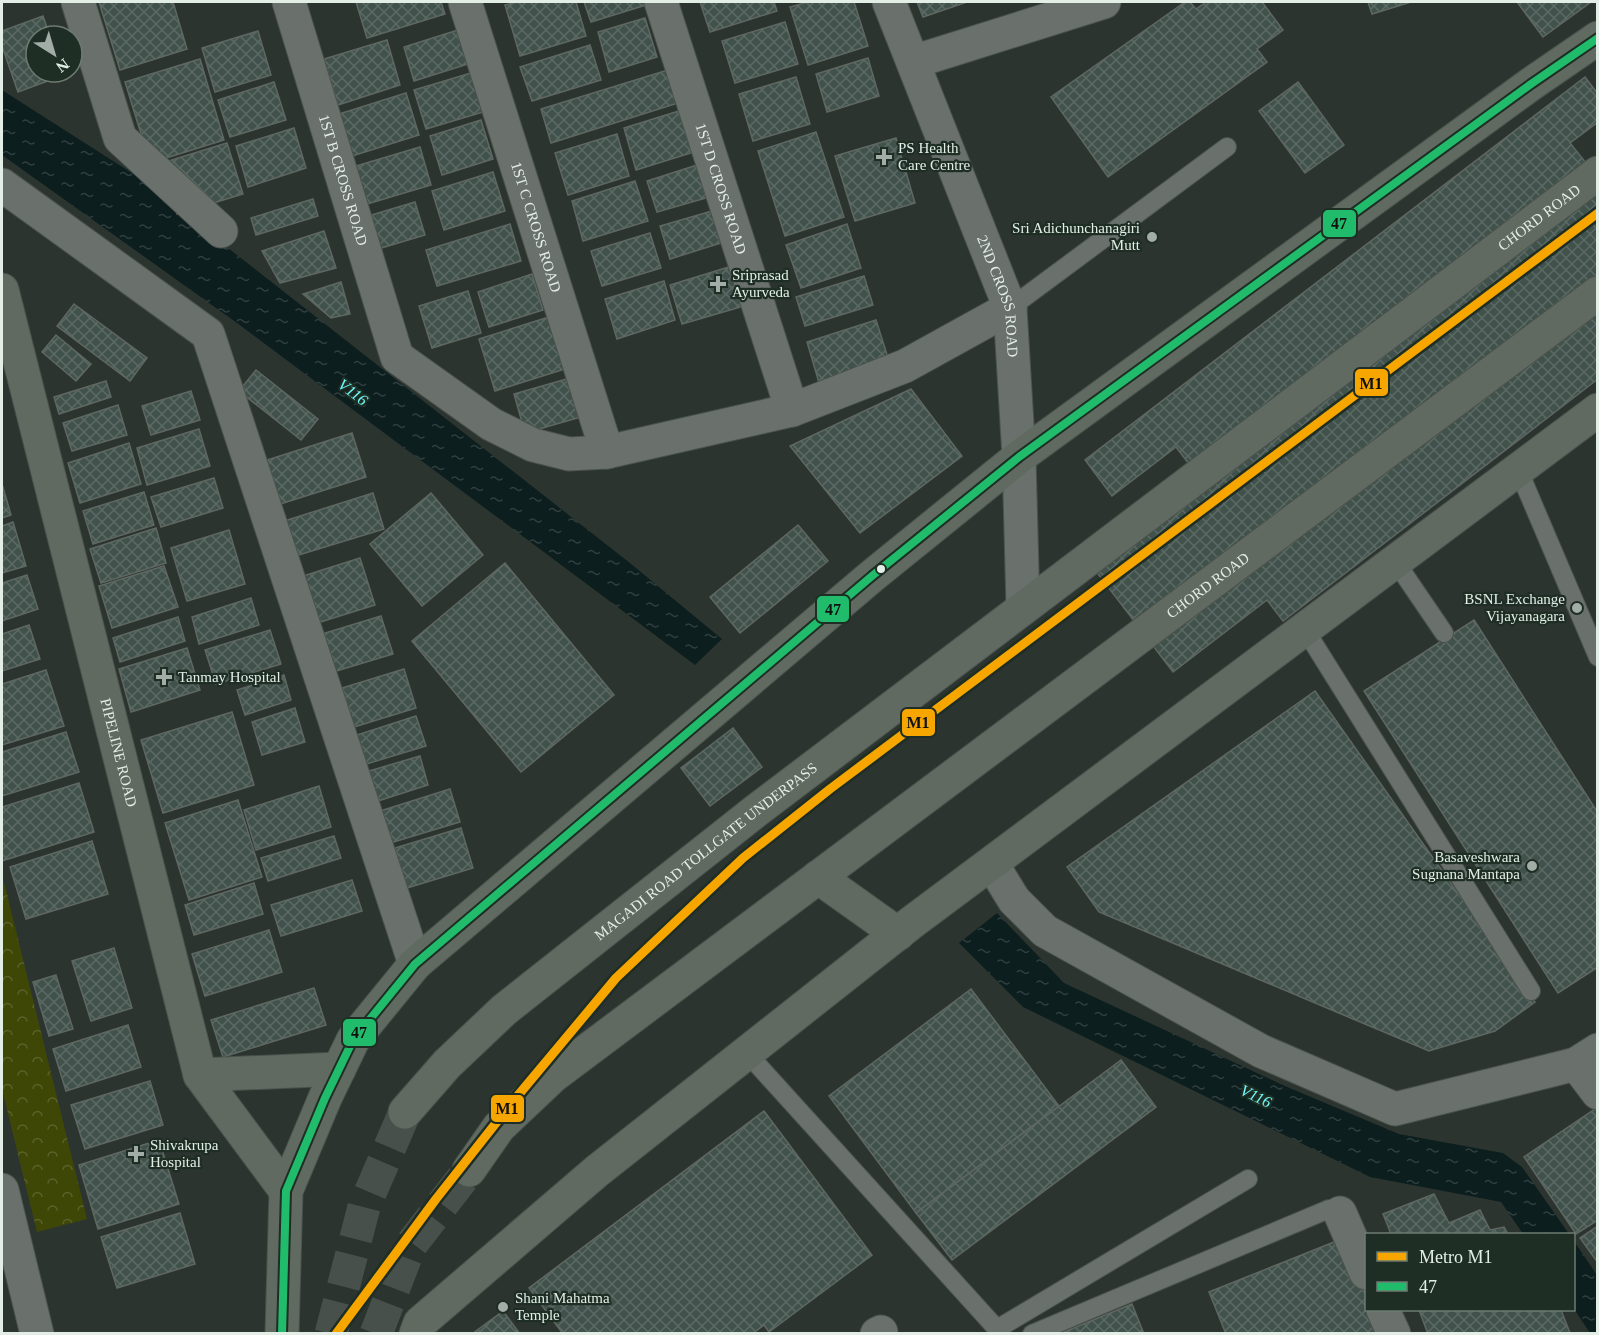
<svg xmlns="http://www.w3.org/2000/svg" width="1599" height="1335" viewBox="0 0 1599 1335" font-family="Georgia,serif">
  <style>
    .park { fill: url(#park-crowns) }
    .water { fill: url(#water-ripples) }
    .building { fill: url(#building-cross-hatch); stroke: #5f6763; stroke-width: 1.5 }
    .lines { fill: none; stroke-linecap: round; stroke-linejoin: round }
    .primary-tunnel { stroke: #47504b; stroke-width: 33; stroke-dasharray: 33 16; stroke-linecap: butt }
    .service-casing { stroke: #4a524d; stroke-width: 20 }
    .minor-casing { stroke: #4a524d; stroke-width: 35 }
    .secondary-casing { stroke: #4a524d; stroke-width: 35 }
    .primary-casing { stroke: #4a524d; stroke-width: 35 }
    .service { stroke: #6a716c; stroke-width: 18 }
    .minor { stroke: #6a716c; stroke-width: 33 }
    .secondary { stroke: #616a61; stroke-width: 33 }
    .primary { stroke: #606a60; stroke-width: 33 }
    .bus-1-casing { stroke: #1e2e24; stroke-width: 12 }
    .bus-1 { stroke: #20bc6c; stroke-width: 8 }
    .metro-1-casing { stroke: #1e2e24; stroke-width: 14 }
    .metro-1 { stroke: #f7a600; stroke-width: 9 }
    .poi-dot { fill: #a3ada7; stroke: #1e2e24; stroke-width: 2 }
    .bus-dot { fill: #e3eee7; stroke: #1e2e24; stroke-width: 2 }
    .labels { text-anchor: middle; dominant-baseline: central; stroke-width: 4.5; stroke-linejoin: round; paint-order: stroke }
    .poi-label { font-size: 15px; fill: #e3eee7; stroke: #1e2e24; text-anchor: start }
    .street-label { font-size: 15px; fill: #e3eee7; stroke: #1e2e24 }
    .water-label { font-size: 16px; font-style: italic; fill: #6efafa; stroke: #1e2e24 }
    .line-badge { stroke: #1e2e24; stroke-width: 2 }
    .pale-badge-label { font-size: 16px; text-anchor: middle; font-weight: bold; fill: #111 }
  </style>
  <defs>
    <pattern id="park-crowns" width="20" height="18" patternUnits="userSpaceOnUse" patternTransform="scale(1.5)"><rect width="20" height="18" fill="#3e4706"/><path d="M2 6a3 3 0 1 1 6 0M12 15a3 3 0 1 1 6 0" fill="none" stroke="#5a622a"/></pattern>
    <pattern id="water-ripples" width="26" height="14" patternUnits="userSpaceOnUse" patternTransform="scale(1.5)"><rect width="26" height="14" fill="#0d1e1e"/><path d="M2 4q2-2 4 0t4 0M15 11q2-2 4 0t4 0" fill="none" stroke="#303f3f"/></pattern>
    <pattern id="building-cross-hatch" width="8" height="8" patternUnits="userSpaceOnUse" patternTransform="scale(1.5)"><rect width="8" height="8" fill="#41514b"/><path d="M0 0l8 8M0 8l8-8" fill="none" stroke="#5c6a65"/></pattern>
  </defs>
  <rect width="100%" height="100%" fill="#2c342f"/>
  <!-- park -->
  <path class="park" d="M2 874 87 1219 37 1232 2 1089Z"/>
  <!-- water -->
  <g class="water">
    <path d="M2 90 135 175 630 563 722 639 695 665 237 323 2 155Z"/>
    <path d="M997 913 1064 983 1285 1086 1399 1134 1503 1153 1522 1167 1569 1234H1523L1501 1202 1370 1177 1023 1007 959 943Z"/>
    <path d="M1574 1241 1597 1275V1333H1590L1574 1309Z"/>
  </g>
  <!-- building -->
  <g class="building">
    <path d="M99 2H173L187 49 120 70Z"/>
    <path d="M356 2H441L445 14 367 38Z"/>
    <path d="M518 2H576L586 36 520 56 505 5Z"/>
    <path d="M584 2H644L646 5 591 22Z"/>
    <path d="M700 2H774L777 11 710 32Z"/>
    <path d="M808 2H854L868 46 808 65 790 7Z"/>
    <path d="M917 2H967L923 17Z"/>
    <path d="M1185 2H1190L1196 9 1206 2H1262L1283 30 1257 49 1267 62 1108 177 1051 97Z"/>
    <path d="M1368 2H1411L1372 14Z"/>
    <path d="M1517 2H1591L1543 37Z"/>
    <path d="M43 16 50 36H36V72H63L64 75 18 92 2 46V31Z"/>
    <path d="M645 18 657 57 609 72 598 32Z"/>
    <path d="M785 22 798 64 735 83 722 41Z"/>
    <path d="M458 30 468 64 414 81 404 47Z"/>
    <path d="M258 31 271 75 215 92 202 48Z"/>
    <path d="M387 40 400 85 338 105 324 59Z"/>
    <path d="M590 45 601 80 532 101 520 67Z"/>
    <path d="M868 58 879 96 827 112 816 74Z"/>
    <path d="M200 59 224 140 150 163 125 82Z"/>
    <path d="M668 70 678 103 551 143 541 109Z"/>
    <path d="M471 73 483 112 426 129 414 90Z"/>
    <path d="M796 77 810 124 753 141 739 94Z"/>
    <path d="M1585 77 1598 94V122L1570 143 1598 178V379L1283 621 1267 600 1173 672 1095 570 1205 485 1176 447 1112 496 1085 460Z"/>
    <path d="M274 82 286 120 230 137 218 100Z"/>
    <path d="M1298 82 1344 145 1305 173 1259 111Z"/>
    <path d="M406 93 419 135 352 156 339 114Z"/>
    <path d="M682 110 694 152 636 170 624 128Z"/>
    <path d="M481 120 493 159 442 175 430 136Z"/>
    <path d="M294 128 306 168 248 187 236 146Z"/>
    <path d="M816 132 844 217 785 236 758 151Z"/>
    <path d="M617 134 629 176 568 195 555 153Z"/>
    <path d="M896 138 915 203 855 221 835 156Z"/>
    <path d="M227 143 243 194 177 214 162 163Z"/>
    <path d="M420 147 431 185 367 204 356 166Z"/>
    <path d="M697 165 706 198 657 212 647 181Z"/>
    <path d="M493 172 505 211 444 230 432 191Z"/>
    <path d="M635 181 648 221 583 241 572 201Z"/>
    <path d="M313 199 318 216 256 235 251 218Z"/>
    <path d="M415 202 425 235 378 249 368 216Z"/>
    <path d="M712 211 721 243 670 259 660 226Z"/>
    <path d="M510 224 521 261 437 286 426 250Z"/>
    <path d="M847 224 861 268 801 288 786 245Z"/>
    <path d="M324 231 336 268 280 283 262 251Z"/>
    <path d="M650 233 661 268 602 286 591 251Z"/>
    <path d="M732 266 744 306 682 324 670 285Z"/>
    <path d="M532 274 543 310 489 327 478 292Z"/>
    <path d="M864 276 873 305 805 326 796 297Z"/>
    <path d="M664 281 675 320 617 339 605 299Z"/>
    <path d="M341 282 350 314 331 318 303 294Z"/>
    <path d="M468 291 481 333 432 348 419 306Z"/>
    <path d="M74 304 147 358 130 381 57 326Z"/>
    <path d="M552 316 568 368 495 391 479 339Z"/>
    <path d="M876 320 890 364 820 386 807 342Z"/>
    <path d="M56 335 91 364 76 381 42 352Z"/>
    <path d="M256 370 318 419 301 440 239 391Z"/>
    <path d="M570 378 581 417 525 433 514 394Z"/>
    <path d="M106 381 111 397 59 414 54 397Z"/>
    <path d="M911 389 962 456 860 533 790 446Z"/>
    <path d="M191 391 200 420 151 435 142 406Z"/>
    <path d="M118 405 127 435 72 451 63 423Z"/>
    <path d="M199 429 210 466 147 485 137 448Z"/>
    <path d="M352 433 366 477 277 505 264 461Z"/>
    <path d="M129 443 141 484 80 503 68 463Z"/>
    <path d="M214 478 223 508 161 527 151 497Z"/>
    <path d="M2 484 11 515 2 518Z"/>
    <path d="M144 492 154 525 93 544 83 511Z"/>
    <path d="M373 493 384 529 292 557 281 522Z"/>
    <path d="M431 493 483 555 422 606 370 544Z"/>
    <path d="M13 522 26 566 2 573V526Z"/>
    <path d="M798 525 828 561 740 633 710 597Z"/>
    <path d="M156 528 166 563 101 583 90 549Z"/>
    <path d="M229 530 245 584 187 601 171 548Z"/>
    <path d="M360 558 375 605 314 624 300 577Z"/>
    <path d="M505 563 614 695 521 772 412 641Z"/>
    <path d="M164 566 178 607 112 628 99 586Z"/>
    <path d="M27 575 38 609 2 621V583Z"/>
    <path d="M251 598 259 625 199 644 192 617Z"/>
    <path d="M381 616 393 654 333 672 322 634Z"/>
    <path d="M178 617 185 641 120 662 113 638Z"/>
    <path d="M1474 620 1598 813V967L1558 993 1364 691Z"/>
    <path d="M29 625 40 659 2 671V634Z"/>
    <path d="M270 630 281 664 216 684 205 650Z"/>
    <path d="M187 648 200 690 131 712 119 669Z"/>
    <path d="M404 669 416 708 354 727 342 688Z"/>
    <path d="M46 670 64 726 2 745V684Z"/>
    <path d="M284 675 291 700 245 715 237 690Z"/>
    <path d="M1315 691 1535 1002 1495 1031 1429 1051 1099 912 1067 867Z"/>
    <path d="M295 708 305 742 262 755 252 722Z"/>
    <path d="M232 712 254 785 163 813 141 740Z"/>
    <path d="M416 716 426 746 363 765 354 736Z"/>
    <path d="M733 728 762 767 710 806 681 768Z"/>
    <path d="M66 732 79 772 2 796V752Z"/>
    <path d="M420 756 428 785 378 801 369 771Z"/>
    <path d="M79 783 94 832 2 861V807Z"/>
    <path d="M319 786 331 827 256 850 244 810Z"/>
    <path d="M450 789 460 822 390 843 380 811Z"/>
    <path d="M238 800 262 877 189 900 165 823Z"/>
    <path d="M461 828 473 868 407 888 395 848Z"/>
    <path d="M334 836 341 858 268 881 261 858Z"/>
    <path d="M92 841 108 894 26 919 10 867Z"/>
    <path d="M352 880 362 911 281 936 271 905Z"/>
    <path d="M254 883 263 914 194 935 185 905Z"/>
    <path d="M269 930 282 972 205 996 192 954Z"/>
    <path d="M114 948 132 1008 91 1021 72 961Z"/>
    <path d="M56 975 73 1029 49 1036 33 982Z"/>
    <path d="M314 988 326 1025 223 1057 211 1020Z"/>
    <path d="M971 989 1059 1106 916 1213 829 1096Z"/>
    <path d="M128 1025 141 1067 66 1091 53 1049Z"/>
    <path d="M1121 1060 1156 1107 952 1260 916 1213Z"/>
    <path d="M150 1081 163 1125 85 1149 71 1105Z"/>
    <path d="M1598 1107V1220L1576 1234 1524 1157Z"/>
    <path d="M764 1111 872 1255 769 1332 764 1325 752 1334H563L529 1288Z"/>
    <path d="M159 1140 179 1204 98 1229 79 1165Z"/>
    <path d="M1434 1194 1449 1223 1480 1210 1490 1230 1504 1227 1508 1234H1391L1383 1214Z"/>
    <path d="M180 1213 195 1264 117 1288 101 1237Z"/>
    <path d="M1598 1226V1263L1580 1238Z"/>
    <path d="M1344 1238 1366 1296V1310H1372L1381 1334H1226L1209 1292Z"/>
    <path d="M1132 1304 1144 1334H1059Z"/>
    <path d="M1419 1310H1561L1570 1333 1428 1334Z"/>
    <path d="M503 1311 520 1334H472Z"/>
  </g>
  <g class="lines">
    <!-- primary-tunnel -->
    <g class="primary-tunnel">
      <path d="M331 1334 364 1207 405 1112"/>
      <path d="M376 1334 410 1246 469 1170"/>
    </g>
    <!-- service casing -->
    <g class="service-casing">
      <g id="service">
        <path d="M1010 308 1227 147"/>
        <path d="M1518 469 1598 657"/>
        <path d="M1395 561 1444 633"/>
        <path d="M1304 628 1531 991"/>
        <path d="M746 1052 997 1329 1248 1179"/>
        <path d="M1032 1334 1329 1209 1340 1213"/>
      </g>
    </g>
    <!-- minor casing -->
    <g class="minor-casing">
      <g id="minor">
        <path d="M78 2 120 138 221 231"/>
        <path id="s1" d="M289 2 397 357 491 424 533 445 569 454 607 452 792 410 905 366 1010 308"/>
        <path id="s2" d="M465 2 607 452"/>
        <path id="s3" d="M661 2 792 410"/>
        <path id="s4" d="M889 2 1010 308 1019 457 1023 608"/>
        <path d="M913 62 1104 2"/>
        <path d="M2 185 208 334 415 964"/>
        <path d="M992 864 1014 900 1045 931 1261 1051 1395 1109 1576 1064 1598 1050"/>
        <path d="M1576 1064 1598 1093"/>
        <path d="M2 1190 37 1334"/>
        <path d="M1340 1213 1366 1273"/>
        <path d="M1383 1310 1394 1334"/>
        <path d="M877 1334 881 1332V1334"/>
      </g>
    </g>
    <!-- secondary casing -->
    <g class="secondary-casing">
      <g id="secondary">
        <path id="s5" d="M2 290 200 1075 286 1191"/>
        <path d="M200 1075 339 1069"/>
      </g>
    </g>
    <!-- primary casing -->
    <g class="primary-casing">
      <g id="primary">
        <path d="M818 877 898 934"/>
        <path id="s6" d="M405 1112 447 1064 504 1010 757 810 1598 173"/>
        <path id="s7" d="M469 1170 499 1127 553 1076 1598 293"/>
        <path d="M282 1334 286 1191 325 1098 353 1040 415 964 872 576 1019 457 1531 84 1598 38"/>
        <path d="M416 1334 420 1323 597 1171 911 923 1598 410"/>
      </g>
    </g>
    <!-- service -->
    <use href="#service" class="service"/>
    <!-- minor -->
    <use href="#minor" class="minor"/>
    <!-- secondary -->
    <use href="#secondary" class="secondary"/>
    <!-- primary -->
    <use href="#primary" class="primary"/>
    <!-- bus-1 casing -->
    <g class="bus-1-casing">
      <path id="bus-1" d="M282 1334 286 1191 325 1098 353 1040 415 964 872 576 1019 457 1531 84 1598 38"/>
    </g>
    <!-- bus-1 -->
    <use href="#bus-1" class="bus-1"/>
    <!-- metro-1 casing -->
    <g class="metro-1-casing">
      <path id="metro-1" d="M336 1334 436 1199 515 1099 616 978 743 858 830 789 1598 213"/>
    </g>
    <!-- metro-1 -->
    <use href="#metro-1" class="metro-1"/>
  </g>
  <!-- markers -->
  <g class="poi-dot">
    <path d="M881 148h6v6h6v6h-6v6h-6v-6h-6v-6h6z"/>
    <circle cx="1152" cy="237" r="6"/>
    <path d="M715 275h6v6h6v6h-6v6h-6v-6h-6v-6h6z"/>
    <circle cx="1577" cy="608" r="6"/>
    <path d="M161 668h6v6h6v6h-6v6h-6v-6h-6v-6h6z"/>
    <circle cx="1532" cy="866" r="6"/>
    <path d="M133 1145h6v6h6v6h-6v6h-6v-6h-6v-6h6z"/>
    <circle cx="503" cy="1307" r="6"/>
  </g>
  <circle class="bus-dot" cx="881" cy="569" r="5"/>
  <g class="labels">
    <!-- poi labels -->
    <g class="poi-label">
      <text x="898" y="148">PS Health<tspan x="898" dy="17">Care Centre</tspan></text>
      <text x="1140" y="228" text-anchor="end">Sri Adichunchanagiri<tspan x="1140" dy="17">Mutt</tspan></text>
      <text x="732" y="275">Sriprasad<tspan x="732" dy="17">Ayurveda</tspan></text>
      <text x="1565" y="599" text-anchor="end">BSNL Exchange<tspan x="1565" dy="17">Vijayanagara</tspan></text>
      <text x="178" y="677">Tanmay Hospital</text>
      <text x="1520" y="857" text-anchor="end">Basaveshwara<tspan x="1520" dy="17">Sugnana Mantapa</tspan></text>
      <text x="150" y="1145">Shivakrupa<tspan x="150" dy="17">Hospital</tspan></text>
      <text x="515" y="1298">Shani Mahatma<tspan x="515" dy="17">Temple</tspan></text>
    </g>
    <!-- street labels -->
    <g class="street-label">
      <text stroke="none"><textPath href="#s1" startOffset="186">1ST B CROSS ROAD</textPath></text>
      <text stroke="none"><textPath href="#s3" startOffset="196">1ST D CROSS ROAD</textPath></text>
      <text stroke="none"><textPath href="#s6" startOffset="1446">CHORD ROAD</textPath></text>
      <text stroke="none"><textPath href="#s2" startOffset="236">1ST C CROSS ROAD</textPath></text>
      <text stroke="none"><textPath href="#s4" startOffset="315">2ND CROSS ROAD</textPath></text>
      <text stroke="none"><textPath href="#s7" startOffset="945">CHORD ROAD</textPath></text>
      <text stroke="none"><textPath href="#s5" startOffset="477">PIPELINE ROAD</textPath></text>
      <text stroke="none"><textPath href="#s6" startOffset="399">MAGADI ROAD TOLLGATE UNDERPASS</textPath></text>
    </g>
    <!-- water labels -->
    <g class="water-label">
      <text transform="translate(353 392) rotate(37)">V116</text>
      <text transform="translate(1256 1096) rotate(26)">V116</text>
    </g>
  </g>
  <g class="line-badge">
    <rect x="1322" y="209" width="35" height="29" rx="6" fill="#20bc6c"/>
    <rect x="1354" y="368" width="35" height="29" rx="6" fill="#f7a600"/>
    <rect x="816" y="595" width="34" height="28" rx="6" fill="#20bc6c"/>
    <rect x="901" y="708" width="35" height="29" rx="6" fill="#f7a600"/>
    <rect x="342" y="1018" width="35" height="29" rx="6" fill="#20bc6c"/>
    <rect x="490" y="1094" width="35" height="29" rx="6" fill="#f7a600"/>
  </g>
  <g class="pale-badge-label">
    <text x="1339" y="229">47</text>
    <text x="1371" y="389">M1</text>
    <text x="833" y="615">47</text>
    <text x="918" y="728">M1</text>
    <text x="359" y="1038">47</text>
    <text x="507" y="1114">M1</text>
  </g>
  <!-- border -->
  <rect width="1599" height="1335" fill="none" stroke="#e3eee7" stroke-width="6"/>
  <!-- legend -->
  <rect x="1365" y="1233" width="210" height="78" fill="#1e2e24" stroke="#6d7b72" stroke-width="1.5"/>
  <rect x="1377" y="1252" width="30" height="9" fill="#f7a600" stroke="#6d7b72" stroke-width="1.5"/>
  <text x="1419" y="1263" font-size="18" fill="#e3eee7">Metro M1</text>
  <rect x="1377" y="1282" width="30" height="9" fill="#20bc6c" stroke="#6d7b72" stroke-width="1.5"/>
  <text x="1419" y="1293" font-size="18" fill="#e3eee7">47</text>
  <!-- north arrow -->
  <g transform="translate(54 54) rotate(143)"><circle r="28" fill="#1e2e24" stroke="#6d7b72" stroke-width="1.5"/>
  <path d="M0-4.5L10 22L0 15L-10 22Z" fill="#a3ada7"/>
  <text y="-9" font-size="16" font-weight="bold" text-anchor="middle" fill="#e3eee7">N</text>
  </g>
</svg>
